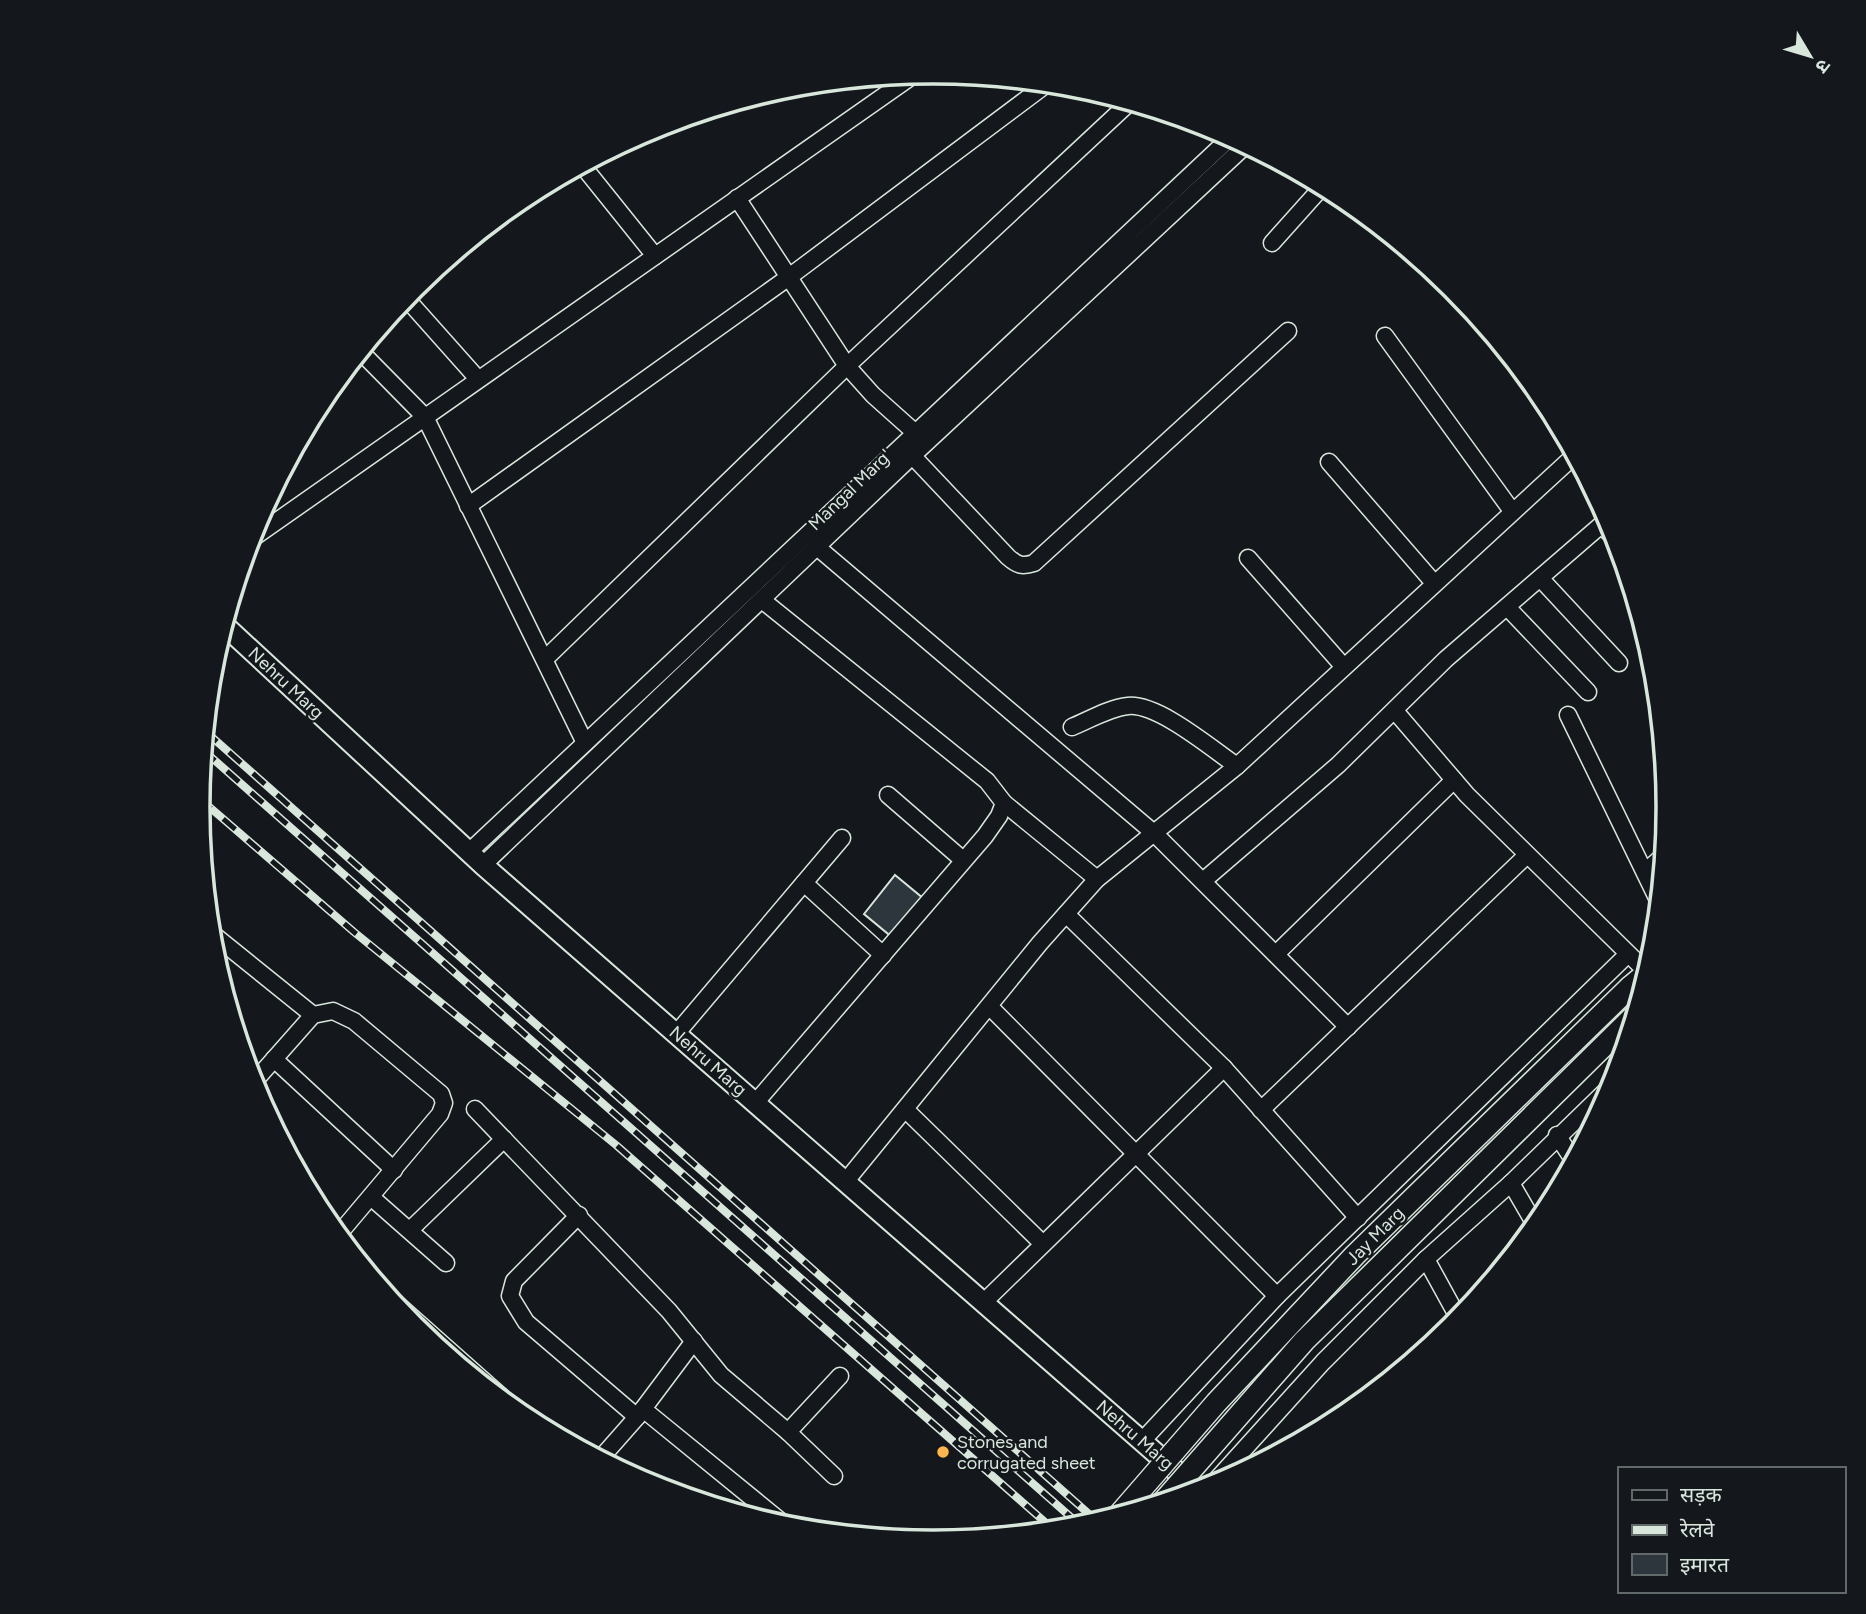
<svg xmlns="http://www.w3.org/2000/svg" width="1866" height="1614" viewBox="0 0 1866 1614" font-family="Figtree,'Noto Sans Devanagari',sans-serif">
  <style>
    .building { fill: #2c363c; stroke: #d8e6dc; stroke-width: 2 }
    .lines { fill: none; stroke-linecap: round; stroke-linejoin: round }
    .minor-casing { stroke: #d8e6dc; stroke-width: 19 }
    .tertiary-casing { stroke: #d8e6dc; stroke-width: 23 }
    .secondary-casing { stroke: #d8e6dc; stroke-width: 24 }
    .minor { stroke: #14181c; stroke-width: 16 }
    .tertiary { stroke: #14181c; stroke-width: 19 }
    .secondary { stroke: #14181c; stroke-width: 21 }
    .rail-casing { stroke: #d8e6dc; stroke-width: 8 }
    .rail { stroke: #14181c; stroke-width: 5; stroke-dasharray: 16; stroke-linecap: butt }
    .secondary-bridge-casing { stroke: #d8e6dc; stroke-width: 24; stroke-linecap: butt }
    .secondary-bridge { stroke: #14181c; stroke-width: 21 }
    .poi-dot { fill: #ffb74d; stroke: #14181c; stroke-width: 2.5 }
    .labels { text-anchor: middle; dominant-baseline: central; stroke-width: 5; stroke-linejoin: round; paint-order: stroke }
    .street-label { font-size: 18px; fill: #d8e6dc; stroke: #14181c }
    .poi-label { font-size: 18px; fill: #d8e6dc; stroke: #14181c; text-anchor: start }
    .rim { fill: none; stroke: #d8e6dc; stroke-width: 3.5 }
  </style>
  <rect width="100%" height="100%" fill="#14181c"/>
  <!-- building -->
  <path class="building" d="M895 875 924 899 893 938 864 914Z"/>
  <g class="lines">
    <!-- minor casing -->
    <g class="minor-casing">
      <g id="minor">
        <path d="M582 165 655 256"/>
        <path d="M737 198 847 366 873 395 920 437"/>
        <path d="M1272 243 1323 186"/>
        <path d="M405 297 478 379"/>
        <path d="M1385 336 1512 511"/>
        <path d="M360 351 425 417 585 743"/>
        <path d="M905 448 1008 557C1017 565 1022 567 1034 563L1288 331"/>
        <path d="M1329 462 1434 583"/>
        <path d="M468 506 789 277 1048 83"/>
        <path d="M1601 525 1616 539"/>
        <path d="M250 540 915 74"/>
        <path d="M817 547 1155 834 1348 1027"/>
        <path d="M1248 558 1344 667"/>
        <path d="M1540 578 1619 663"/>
        <path d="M1507 607 1588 692"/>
        <path d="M545 659 847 366 1130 102"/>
        <path d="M1395 711 1467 795 1647 972"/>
        <path d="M1568 715 1659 902"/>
        <path d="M1072 727C1089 720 1109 708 1128 706 1158 703 1212 749 1237 766"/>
        <path d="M888 795 963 860"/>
        <path d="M1004 803 1097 879"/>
        <path d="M469 852 1231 137"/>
        <path d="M483 865 913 455 1246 145"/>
        <path d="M1645 872 1663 856"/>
        <path d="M1203 881 1338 765 1446 659 1608 519"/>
        <path d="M804 883 883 955"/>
        <path d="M1066 914 1224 1068 1358 1218"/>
        <path d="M210 932 313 1015"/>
        <path d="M1276 954 1454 780"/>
        <path d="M989 1006 1277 1296"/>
        <path d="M676 1034 842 838"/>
        <path d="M274 1059 394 1170"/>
        <path d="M252 1084 313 1015 333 1011 354 1021 441 1094 444 1103 440 1114 338 1235"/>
        <path d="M756 1102 985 836 999 816 1004 803 987 781 762 600"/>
        <path d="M475 1109 669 1311 721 1375 788 1432 834 1476"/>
        <path d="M906 1110 1043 1244"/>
        <path d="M1261 1110 1527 855"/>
        <path d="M1557 1135 1574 1161"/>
        <path d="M846 1181 1040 943 1097 879 1237 766 1575 455"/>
        <path d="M1511 1183 1536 1226"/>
        <path d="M371 1197 446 1263"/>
        <path d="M579 1215 514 1281 510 1296 526 1322 637 1417"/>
        <path d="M410 1230 504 1139"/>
        <path d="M1426 1259 1459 1319"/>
        <path d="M387 1295 529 1421"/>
        <path d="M984 1302 1224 1068"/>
        <path d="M643 1409 789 1528"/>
        <path d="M788 1432 840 1376"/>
        <path d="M1142 1441 1277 1296 1627 955"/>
        <path d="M600 1459 637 1417 694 1341"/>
        <path d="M1209 1488 1323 1362 1426 1259 1511 1183 1614 1083"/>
      </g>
    </g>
    <!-- tertiary casing -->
    <g class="tertiary-casing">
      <path id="tertiary" d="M224 625 483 865 1199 1491"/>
    </g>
    <!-- secondary casing -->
    <g class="secondary-casing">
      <path id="secondary" d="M1630 987 1648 972"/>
    </g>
    <!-- minor -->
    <use href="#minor" class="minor"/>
    <!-- tertiary -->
    <use href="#tertiary" class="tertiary"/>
    <!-- secondary -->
    <use href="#secondary" class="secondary"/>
    <!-- rail casing -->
    <g class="rail-casing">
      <g id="rail">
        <path d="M205 731 1098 1522"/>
        <path d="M203 750 1082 1527"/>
        <path d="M199 798 354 932 616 1145 1054 1530"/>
      </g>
    </g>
    <!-- rail -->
    <use href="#rail" class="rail"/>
    <!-- secondary-bridge casing -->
    <g class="secondary-bridge-casing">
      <g id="secondary-bridge">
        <path d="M1163 1502 1304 1341 1634 1016"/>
        <path d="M1118 1516 1216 1403 1355 1255 1630 987"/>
      </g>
    </g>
    <!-- secondary-bridge -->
    <use href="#secondary-bridge" class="secondary-bridge"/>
  </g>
  <!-- markers -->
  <circle class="poi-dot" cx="943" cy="1452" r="7"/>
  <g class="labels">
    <!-- street labels -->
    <g class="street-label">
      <text transform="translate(850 490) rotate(-44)">Mangal Marg'</text>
      <text transform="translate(286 683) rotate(43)">Nehru Marg</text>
      <text transform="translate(708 1061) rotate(41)">Nehru Marg</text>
      <text transform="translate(1375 1236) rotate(-45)">Jay Marg</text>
      <text transform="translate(1135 1435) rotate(41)">Nehru Marg</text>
    </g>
    <!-- poi labels -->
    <g class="poi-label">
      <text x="957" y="1442">Stones and<tspan x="957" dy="21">corrugated sheet</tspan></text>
    </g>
  </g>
  <!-- crop -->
  <path d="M0 0H1866V1614H0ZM210 807a723 723 0 1 1 1446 0a723 723 0 1 1-1446 0Z" fill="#14181c" fill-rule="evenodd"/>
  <path class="rim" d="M210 807a723 723 0 1 1 1446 0a723 723 0 1 1-1446 0Z"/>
  <!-- legend -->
  <rect x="1618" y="1467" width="228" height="126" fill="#14181c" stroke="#626a69" stroke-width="2"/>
  <rect x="1632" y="1490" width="35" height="10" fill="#14181c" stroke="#626a69" stroke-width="2"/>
  <text x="1680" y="1502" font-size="21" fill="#d8e6dc">सड़क</text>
  <rect x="1632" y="1525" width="35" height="10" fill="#d8e6dc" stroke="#626a69" stroke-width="2"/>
  <text x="1680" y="1537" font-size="21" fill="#d8e6dc">रेलवे</text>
  <rect x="1632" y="1554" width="35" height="21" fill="#2c363c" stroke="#626a69" stroke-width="2"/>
  <text x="1680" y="1572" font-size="21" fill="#d8e6dc">इमारत</text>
  <!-- north arrow -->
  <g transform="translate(1810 56) rotate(128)" stroke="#14181c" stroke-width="5" paint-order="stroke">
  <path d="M0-5L12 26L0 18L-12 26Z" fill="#d8e6dc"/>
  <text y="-10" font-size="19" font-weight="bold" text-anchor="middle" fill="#d8e6dc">उ</text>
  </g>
</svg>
